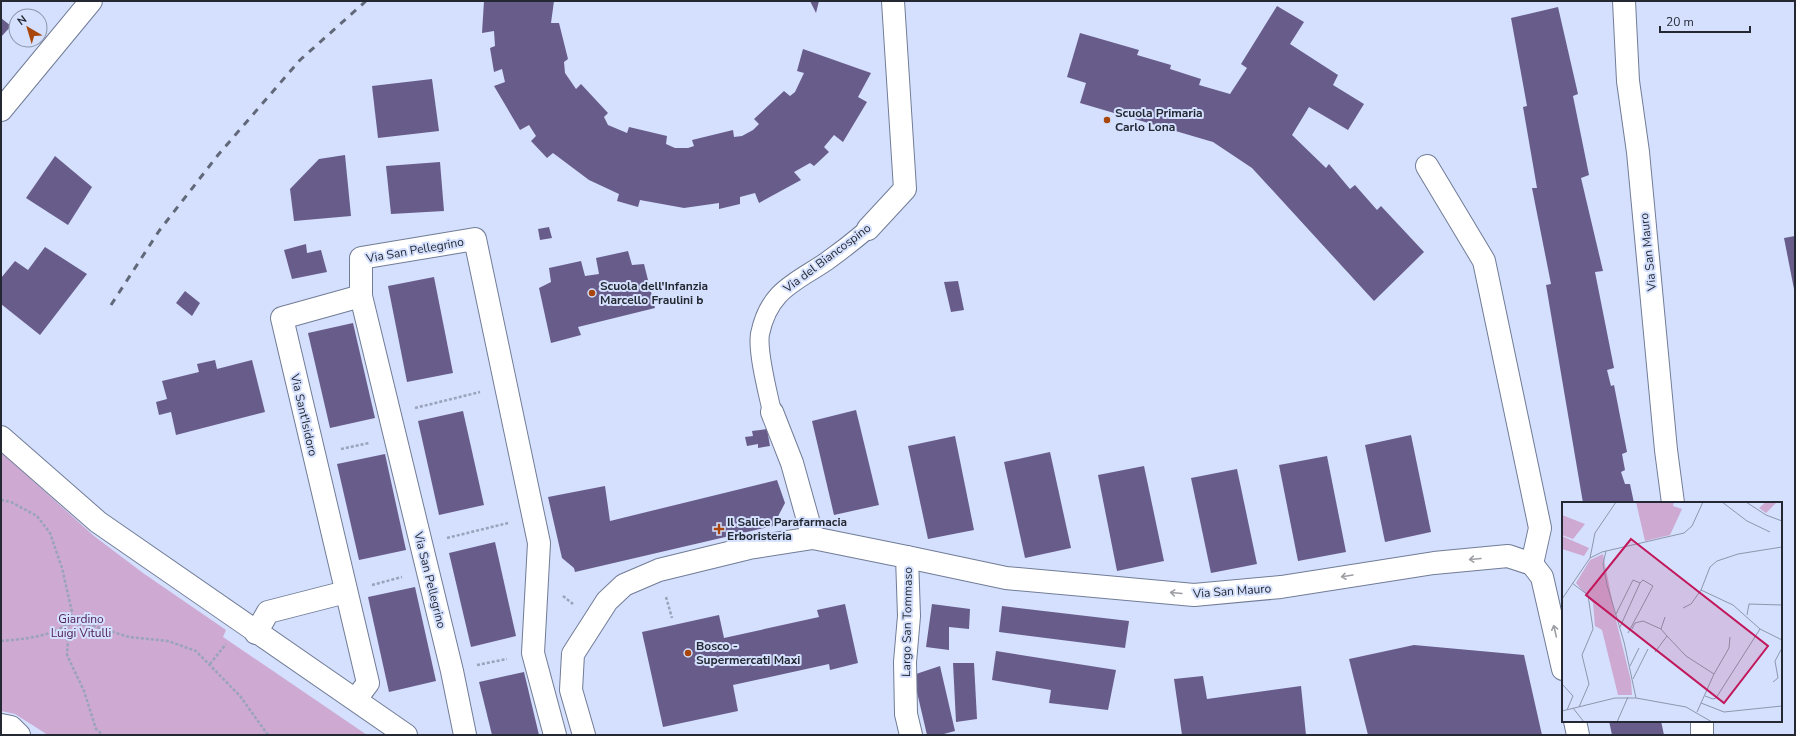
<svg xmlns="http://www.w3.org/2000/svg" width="1796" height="736" viewBox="0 0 1796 736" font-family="'Nunito Sans',sans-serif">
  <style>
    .green { fill: #cea9d2 }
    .building { fill: #685c8b }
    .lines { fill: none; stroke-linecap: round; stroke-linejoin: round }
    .service-casing { stroke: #717c96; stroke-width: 20 }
    .minor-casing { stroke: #717c96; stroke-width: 24 }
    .path { stroke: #99a3b9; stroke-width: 2.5; stroke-dasharray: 3 2; stroke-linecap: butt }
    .service { stroke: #fff; stroke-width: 18 }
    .minor { stroke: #fff; stroke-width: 22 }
    .rail { stroke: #616879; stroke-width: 3; stroke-dasharray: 7 7; stroke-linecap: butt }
    .oneway { stroke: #9c9ea3 }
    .poi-dot { fill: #a9460c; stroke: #d4e0fd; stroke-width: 1.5 }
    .labels { text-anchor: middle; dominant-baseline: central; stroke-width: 4; stroke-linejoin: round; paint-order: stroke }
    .poi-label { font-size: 12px; font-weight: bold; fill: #232832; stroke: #d4e0fd; text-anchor: start }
    .street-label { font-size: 12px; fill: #232832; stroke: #d4e0fd }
    .park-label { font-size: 12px; fill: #4d1e53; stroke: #d4e0fd }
    .inset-road { fill: none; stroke: #8d96ac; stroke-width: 1 }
    .view { fill: #c2185b; fill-opacity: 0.15; stroke: #c2185b; stroke-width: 2 }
    .inset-edge { fill: none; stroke: #232832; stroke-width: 2 }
  </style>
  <rect width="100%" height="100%" fill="#d4e0fd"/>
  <!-- green -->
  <path class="green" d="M1 452 94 536 143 573 226 630 223 637 367 735H48L15 714 1 711Z"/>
  <!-- building -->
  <g class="building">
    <path d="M484 1H554L551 23H559L568 59 564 62 565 73 576 89 581 84 608 113 604 117 608 125 627 133 629 127 667 136 666 144 675 148H688L694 146 692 140 733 130 734 137 742 136 753 130 759 124 754 119 784 91 790 96 795 92 804 73 797 71 803 49 871 73 858 97 867 102 843 142 834 135 824 147 829 152 814 166 810 163 794 172 801 180 759 203 755 193 740 197V204L719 209V203L684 208 640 200 638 207 617 201 619 194 589 180 553 153 547 158 531 141 536 136 529 125 520 130 494 86 505 82 502 69 494 72 490 48 495 46 494 31 482 33Z"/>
    <path d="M810 1H819L816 13Z"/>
    <path d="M1277 6 1304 22 1290 44 1338 75 1333 85 1364 104 1348 130 1309 107 1292 135 1326 168 1329 164 1350 189 1355 185 1377 210 1381 206 1424 252 1374 301 1252 168 1213 142 1080 103 1086 83 1067 77 1080 33 1139 50 1137 55 1171 65 1170 69 1201 79 1199 85 1230 94 1247 68 1241 64Z"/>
    <path d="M1558 7 1578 94 1573 96 1589 175 1581 178 1603 271 1595 272 1614 368 1607 370 1611 386 1614 385 1627 452 1622 454 1625 470 1621 472 1625 484H1630L1634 503H1583L1546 285 1551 284 1532 188H1537L1523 107 1527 106 1511 18Z"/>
    <path d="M1 18 11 26 1 37Z"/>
    <path d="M432 79 439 131 378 138 372 86Z"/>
    <path d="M345 155 351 216 294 221 290 189 319 159Z"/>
    <path d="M55 156 92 187 68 225 26 198Z"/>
    <path d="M440 162 444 211 391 214 386 166Z"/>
    <path d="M549 227 552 238 540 240 538 229Z"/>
    <path d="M1795 236V289H1794L1784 238Z"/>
    <path d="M306 244 307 253 321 250 327 272 292 279 284 250Z"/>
    <path d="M45 247 87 274 40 335 1 304V278L15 261 28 270Z"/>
    <path d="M628 251 632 265 644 264 655 308 578 327 581 335 551 343 539 288 551 282 549 268 581 261 585 276 599 274 596 258Z"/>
    <path d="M434 277 453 373 407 382 388 286Z"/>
    <path d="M958 281 964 310 951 312 944 282Z"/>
    <path d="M185 291 200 303 192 316 176 303Z"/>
    <path d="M353 323 375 418 330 428 308 333Z"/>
    <path d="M215 360 217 369 252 360 265 412 176 435 171 412 159 415 156 402 167 399 162 381 199 372 197 364Z"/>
    <path d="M856 410 879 505 834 515 812 421Z"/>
    <path d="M463 411 484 505 439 515 418 421Z"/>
    <path d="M767 429 770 446 758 448V444L747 446 745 437 753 436 752 431Z"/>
    <path d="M1411 435 1431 532 1385 542 1365 445Z"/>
    <path d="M955 436 974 530 928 539 908 446Z"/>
    <path d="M1050 452 1071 548 1025 558 1004 462Z"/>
    <path d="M385 454 406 550 359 560 337 464Z"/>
    <path d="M1327 456 1346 552 1298 561 1279 465Z"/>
    <path d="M1144 466 1164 561 1117 571 1098 475Z"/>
    <path d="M1237 469 1257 564 1211 573 1191 478Z"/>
    <path d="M777 480 785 503 773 526 575 572 574 568 562 558 548 497 605 486 610 521Z"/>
    <path d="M495 542 516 636 471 647 449 553Z"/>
    <path d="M415 587 436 681 389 692 368 597Z"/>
    <path d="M845 604 858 663 830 670 829 664 733 685 738 711 663 727 642 632 719 615 724 638 819 617 817 610Z"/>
    <path d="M932 604 970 609 969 629 949 627V650L926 647Z"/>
    <path d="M1002 606 1129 621 1125 648 999 632Z"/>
    <path d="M1414 645 1524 655 1542 735H1368L1349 659Z"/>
    <path d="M996 651 1116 670 1108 710 1049 703 1051 690 992 680Z"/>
    <path d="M953 663H974L977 719 956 722Z"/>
    <path d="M940 666 955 731 940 735H927L913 675Z"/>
    <path d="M524 672 539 735H492L479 682Z"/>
    <path d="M1203 676 1207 699 1301 686 1306 735H1182L1174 679Z"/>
    <path d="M1609 721H1661L1664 735H1612Z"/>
  </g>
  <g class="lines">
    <!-- service casing -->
    <g class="service-casing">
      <path id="service" d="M772 412C768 393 757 352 760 334 769 290 795 283 827 261 841 251 855 240 868 229"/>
    </g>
    <!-- minor casing -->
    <g class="minor-casing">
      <g id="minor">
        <path d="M1624 1 1628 81 1638 152 1666 450 1673 503"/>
        <path d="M1 110 91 1"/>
        <path d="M1427 166 1484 261 1540 528 1532 564"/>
        <path d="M868 229 905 189 893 1"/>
        <path d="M772 412 792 463 813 538"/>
        <path d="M1 437 98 522 406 735"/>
        <path d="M907 557 1006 578 1194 595 1281 587 1434 563 1508 556 1532 564 1542 577 1563 669"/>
        <path d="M256 633 268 612 346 592"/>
        <path d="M356 699 368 683 282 318 361 296"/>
        <path d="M1575 721 1578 735"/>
        <path d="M1 725 11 727 19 735"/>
        <path d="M465 735 452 671 361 296V258L475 239 539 543 533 653 555 735"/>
        <path d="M584 735 571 690 573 654 607 601 624 585 659 570 749 548 813 538 907 557 909 616 905 662 906 714 911 735"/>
        <path d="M1702 735V721"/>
      </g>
    </g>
    <!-- path -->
    <g class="path">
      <path d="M415 408 480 392"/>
      <path d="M341 449 369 443"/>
      <path d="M1 500 11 502 37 516 50 533 62 568 72 612 69 623 67 655 84 691 96 729 103 735"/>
      <path d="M447 538 508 523"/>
      <path d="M372 585 402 577"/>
      <path d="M563 596 573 604"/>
      <path d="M666 597 672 618"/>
      <path d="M1 641C24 639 50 637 69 623L94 626 129 637 168 641 196 651 240 696 268 735"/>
      <path d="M210 664 226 644"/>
      <path d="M477 665 507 659"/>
    </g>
    <!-- service -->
    <use href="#service" class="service"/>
    <!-- minor -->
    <use href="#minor" class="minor"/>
    <!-- rail -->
    <path class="rail" d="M111 305 159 231 218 155 300 60 366 1"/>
  </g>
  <!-- one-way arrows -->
  <defs><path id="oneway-shaft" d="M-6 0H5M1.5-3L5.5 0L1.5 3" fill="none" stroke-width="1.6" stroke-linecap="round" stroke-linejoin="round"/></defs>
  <g class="oneway">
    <use href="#oneway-shaft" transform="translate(1475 559) rotate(175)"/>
    <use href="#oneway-shaft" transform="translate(1347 576) rotate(171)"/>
    <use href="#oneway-shaft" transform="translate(1176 593) rotate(-175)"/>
    <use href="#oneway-shaft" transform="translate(1555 631) rotate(-103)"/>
  </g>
  <!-- markers -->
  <g class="poi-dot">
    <circle cx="1107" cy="120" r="4"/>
    <circle cx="592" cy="293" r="4"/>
    <path d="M717 523h4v4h4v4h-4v4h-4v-4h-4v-4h4z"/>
    <circle cx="688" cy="653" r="4"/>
  </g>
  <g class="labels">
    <!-- poi labels -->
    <g class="poi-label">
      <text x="1115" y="113">Scuola Primaria<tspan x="1115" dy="14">Carlo Lona</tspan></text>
      <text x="600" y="286">Scuola dell'Infanzia<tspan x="600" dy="14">Marcello Fraulini b</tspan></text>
      <text x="727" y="522">Il Salice Parafarmacia<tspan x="727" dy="14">Erboristeria</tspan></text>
      <text x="696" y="646">Bosco -<tspan x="696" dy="14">Supermercati Maxi</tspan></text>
    </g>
    <!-- street labels -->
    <g class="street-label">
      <text transform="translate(415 250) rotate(-10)">Via San Pellegrino</text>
      <text transform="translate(1648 252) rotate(-96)">Via San Mauro</text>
      <text transform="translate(827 258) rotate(-37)">Via del Biancospino</text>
      <text transform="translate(304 415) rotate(77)">Via Sant'Isidoro</text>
      <text transform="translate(430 580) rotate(76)">Via San Pellegrino</text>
      <text transform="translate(1232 591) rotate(-4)">Via San Mauro</text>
      <text transform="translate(907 622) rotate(-89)">Largo San Tommaso</text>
    </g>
    <!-- park labels -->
    <g class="park-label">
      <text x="81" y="619">Giardino<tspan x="81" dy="14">Luigi Vitulli</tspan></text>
    </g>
  </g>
  <!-- overview -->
  <g transform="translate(1562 502)">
    <rect width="220" height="220" fill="#d4e0fd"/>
    <path d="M74 0H112L111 4 120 7 108 33 83 39ZM204 0H215L204 11 197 6ZM0 13 23 22 11 37 0 33ZM0 34 27 46 22 54 0 47ZM41 52 54 118 69 179 70 193H56L40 128 33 124 31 101 14 81 28 58Z" fill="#cea9d2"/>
    <path class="inset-road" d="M160 0 185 19 208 30M184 0 204 13 220 19M44 49 41 62 45 83 62 140 74 196M28 56 33 31 54 0M10 81 26 93 31 127 20 153 27 182 17 205M139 88 171 103 198 127 220 138M0 97 28 56 40 50 122 31 130 24 141 0M121 106 129 102 139 88 148 65 155 59 176 52 220 45M54 112 71 78 78 81M185 113 187 102 220 103M58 125 78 81 81 78 91 84 66 131M70 127 73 121 81 119 99 127 105 134 93 150M99 127 103 115M105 134 124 154 152 172 135 210M68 164 77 146M152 172 167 146 168 135M71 177 86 147M211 180 216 176 213 159 220 146M0 182 11 194 5 208M143 194 151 197 154 196 198 127M139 201 162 210 220 204M11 206 22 220M0 209 53 196H74L124 205 150 220M55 220 66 195"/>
    <path class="view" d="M69 37 206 144 162 201 24 93Z"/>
    <rect width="220" height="220" class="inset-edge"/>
  </g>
  <!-- border -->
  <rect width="1796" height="736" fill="none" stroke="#232832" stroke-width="4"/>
  <!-- north arrow -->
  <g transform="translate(28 28) rotate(322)"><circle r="19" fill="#d4e0fd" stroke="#8d96ac"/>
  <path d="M0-3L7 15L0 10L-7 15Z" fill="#a9460c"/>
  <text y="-6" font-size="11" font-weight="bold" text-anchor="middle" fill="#232832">N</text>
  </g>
  <!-- scale -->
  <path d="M1660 26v6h90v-6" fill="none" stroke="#232832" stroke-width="2"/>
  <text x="1666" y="26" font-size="12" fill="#232832" stroke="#d4e0fd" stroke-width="3" paint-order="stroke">20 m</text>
</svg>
